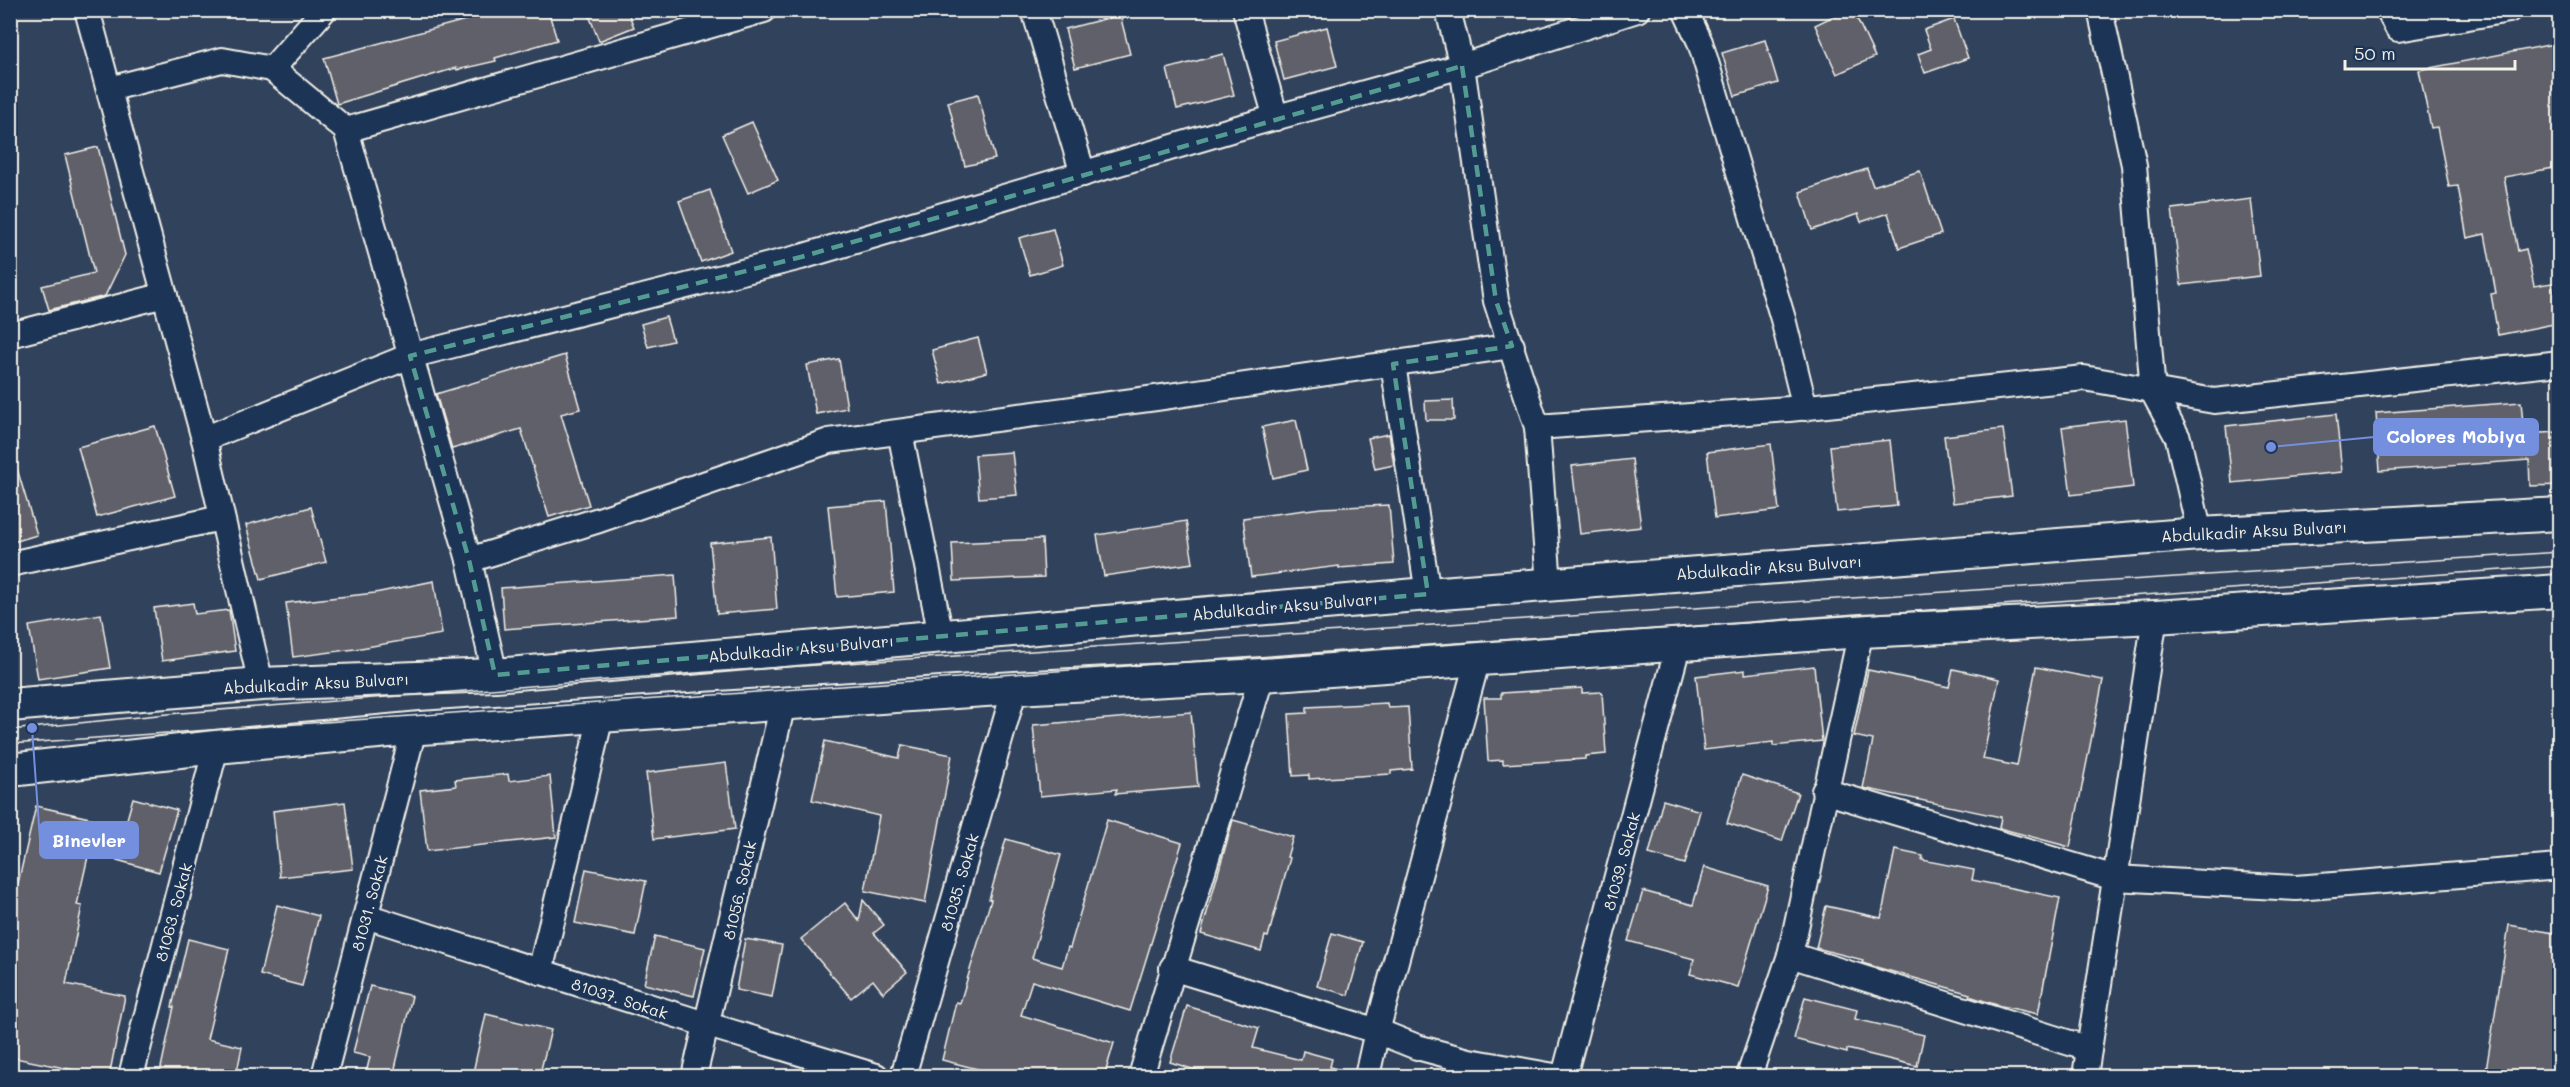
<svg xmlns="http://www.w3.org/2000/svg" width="2570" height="1087" viewBox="0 0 2570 1087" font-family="Mali,sans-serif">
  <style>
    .building { fill: #60606a; stroke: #f4f1e8; stroke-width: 1.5 }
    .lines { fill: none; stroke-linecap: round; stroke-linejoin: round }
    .minor-casing { stroke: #f4f1e8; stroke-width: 28 }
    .major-casing { stroke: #f4f1e8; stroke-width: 36 }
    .minor { stroke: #1d3557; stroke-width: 24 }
    .major { stroke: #1d3557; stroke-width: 32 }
    .tram { stroke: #f4f1e8; stroke-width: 1.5 }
    .marked { fill: none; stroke: #549b93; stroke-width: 4.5; stroke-dasharray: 12 8; stroke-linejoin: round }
    .labels { text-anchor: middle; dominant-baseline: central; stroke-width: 6; stroke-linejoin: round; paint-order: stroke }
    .street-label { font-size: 16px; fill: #f4f1e8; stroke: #1d3557 }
    .leader { fill: none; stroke: #738fde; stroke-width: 2 }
    .callout-dot { fill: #738fde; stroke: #1d3557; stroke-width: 2 }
    .callout { fill: #738fde; stroke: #738fde; stroke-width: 2 }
    .callout-label { font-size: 18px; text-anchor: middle; font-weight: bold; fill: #fff }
  </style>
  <rect width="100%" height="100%" fill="#31425d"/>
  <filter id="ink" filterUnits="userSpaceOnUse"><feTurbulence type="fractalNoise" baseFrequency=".0167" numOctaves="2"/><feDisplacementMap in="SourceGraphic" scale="12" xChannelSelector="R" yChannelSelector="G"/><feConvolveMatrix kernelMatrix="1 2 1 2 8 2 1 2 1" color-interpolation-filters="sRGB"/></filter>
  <g filter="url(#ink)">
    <!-- building -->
    <g class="building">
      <path d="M503 10H548L557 40 495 58 496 61 457 70 456 68 337 104 324 58Z"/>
      <path d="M587 10H627L634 27 599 41Z"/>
      <path d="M1846 10H1853L1875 57 1837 74 1815 25Z"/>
      <path d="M1120 15 1130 54 1075 68 1065 29Z"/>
      <path d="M1954 19 1968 58 1925 73 1918 54 1931 49 1924 30Z"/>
      <path d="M1327 27 1337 66 1284 80 1274 41Z"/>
      <path d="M1765 40 1778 83 1735 96 1722 53Z"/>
      <path d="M2559 43V167L2504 177 2518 251 2526 249 2534 286 2552 283 2559 323 2498 335 2491 294 2496 293 2485 234 2467 238 2458 186 2449 187 2437 127 2431 128 2419 70Z"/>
      <path d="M1223 54 1234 95 1177 109 1167 69Z"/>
      <path d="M978 94 995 159 965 166 948 102Z"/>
      <path d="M752 122 778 180 748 193 722 135Z"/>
      <path d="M98 147 125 255 105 296 49 310 42 286 94 273 65 155Z"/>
      <path d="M1867 169 1873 186 1920 171 1941 234 1899 248 1888 213 1861 222 1858 214 1812 230 1800 192Z"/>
      <path d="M710 190 731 251 701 262 679 201Z"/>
      <path d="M2251 199 2260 276 2181 285 2172 209Z"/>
      <path d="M1053 229 1063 265 1030 275 1019 238Z"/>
      <path d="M666 317 673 341 648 347 641 324Z"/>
      <path d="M978 338 987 372 941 384 932 350Z"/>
      <path d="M565 355 580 409 561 414 589 505 549 517 521 429 452 449 436 394Z"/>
      <path d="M839 359 847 408 816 414 807 365Z"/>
      <path d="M1453 400 1454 420H1426L1425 401Z"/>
      <path d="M2521 402 2524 434 2559 432V485L2530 486 2529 460 2380 471 2376 413Z"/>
      <path d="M2336 414 2342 472 2232 483 2226 426Z"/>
      <path d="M2125 419 2133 487 2071 495 2062 427Z"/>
      <path d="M1296 420 1307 470 1273 478 1262 427Z"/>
      <path d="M155 426 175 496 97 517 78 447Z"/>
      <path d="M2003 429 2012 496 1953 503 1944 436Z"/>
      <path d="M1389 434 1394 465 1375 469 1368 438Z"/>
      <path d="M1890 440 1897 506 1837 512 1830 446Z"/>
      <path d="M1771 444 1779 510 1715 518 1707 452Z"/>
      <path d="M1012 452 1017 495 979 498 975 455Z"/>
      <path d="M1632 459 1641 527 1580 534 1572 466Z"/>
      <path d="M15 462 37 535 10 543V463Z"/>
      <path d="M886 501 894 592 837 597 828 506Z"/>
      <path d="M1389 505 1394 564 1339 568V566L1251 577 1243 518 1321 508Z"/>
      <path d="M311 507 326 562 261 579 246 525Z"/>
      <path d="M1186 521 1193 563 1104 576 1097 535Z"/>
      <path d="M771 537 777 609 717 614 710 543Z"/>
      <path d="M1042 539 1044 577 954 581 952 543Z"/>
      <path d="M675 575 678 616 504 629 501 588Z"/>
      <path d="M434 581 442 634 355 649 293 657 286 603 375 593Z"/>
      <path d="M193 603 195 614 229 610 235 651 162 661 154 608Z"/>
      <path d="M101 614 110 668 38 679 29 626Z"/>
      <path d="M1814 666 1822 741 1773 746V742L1704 750 1696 676 1745 670V674Z"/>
      <path d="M2036 667 2103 680 2070 847 1999 828 2001 817 1863 788 1873 740 1854 736 1868 670 1949 687 1953 669 1999 679 1983 759 2017 766Z"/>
      <path d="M1582 688V693L1602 692 1606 754 1585 756V759L1503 764V760L1488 761 1484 698H1501V693Z"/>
      <path d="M1387 703 1388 708 1408 707 1412 769 1391 771V774L1309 779V775L1293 776 1289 714 1307 713V707Z"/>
      <path d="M1191 712 1198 787 1115 794 1117 789 1040 796 1033 725Z"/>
      <path d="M825 741 899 758 902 745 952 755 925 903 865 891 879 816 812 800Z"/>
      <path d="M726 763 735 829 654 839 646 773Z"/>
      <path d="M508 774 509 781 550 776 556 837 427 851 420 790 456 786 455 780Z"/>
      <path d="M1742 775 1798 793 1782 841 1727 823Z"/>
      <path d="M133 798 177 810 159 872 89 852 77 905 82 906 66 984 125 996 109 1077 10 1057V890L16 892 36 806 125 826Z"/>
      <path d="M1663 800 1700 811 1685 864 1649 854Z"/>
      <path d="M345 802 353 869 280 877 273 811Z"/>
      <path d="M1107 820 1182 843 1130 1011 1032 981 1021 1015 1114 1043 1104 1077H1009L942 1060 956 1002 960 1003 991 900 989 899 1006 839 1061 855 1032 958 1062 967 1068 947 1070 948Z"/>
      <path d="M1233 820 1293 837 1287 857 1290 858 1268 937 1265 936 1261 951 1201 934Z"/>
      <path d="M1895 850 1923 856 1922 860 1974 870 1972 880 2060 898 2038 1014 1997 1005 1969 996 1970 994 1862 963 1863 960 1816 948 1826 906 1881 918Z"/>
      <path d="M1704 867 1768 886 1738 987 1690 974 1694 959 1628 941 1643 891 1693 905Z"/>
      <path d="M586 869 646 881 635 935 575 923Z"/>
      <path d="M863 900 884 925 874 933 907 972 883 993 873 980 851 998 801 939 845 903 859 921Z"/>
      <path d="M277 905 319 916 302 986 260 975Z"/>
      <path d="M2509 925 2559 934V1077H2485Z"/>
      <path d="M1332 933 1363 942 1348 995 1317 986Z"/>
      <path d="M655 936 705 948 694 996 644 984Z"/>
      <path d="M188 939 229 949 207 1039 242 1047 236 1077H159L174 1007H172Z"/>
      <path d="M745 939 782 945 772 997 736 990Z"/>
      <path d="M370 986 412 996 393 1077H365L370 1057 353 1053Z"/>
      <path d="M1805 997 1857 1010 1855 1019 1924 1035 1917 1066 1847 1049V1053L1794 1039Z"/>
      <path d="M1187 1006 1259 1028 1253 1048 1301 1060 1303 1051 1332 1059 1330 1067 1341 1070 1340 1077H1217L1170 1062Z"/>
      <path d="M486 1014 551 1030 539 1077H472Z"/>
    </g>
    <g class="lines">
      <!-- minor casing -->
      <g class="minor-casing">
        <g id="minor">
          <path d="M87 10 204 439 261 684"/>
          <path d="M324 10 272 69 346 130 764 10"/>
          <path d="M1034 10 1083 174"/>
          <path d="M1245 10 1276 118"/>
          <path d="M1448 10 1462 66 1496 301 1537 427 1549 584"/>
          <path d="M1685 10 1700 42 1783 319 1805 408"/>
          <path d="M2100 10 2134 165 2153 392 2178 438 2200 534"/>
          <path d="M2388 10 2398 29 2509 10"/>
          <path d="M109 89 222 60 272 69"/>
          <path d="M346 130 469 560 495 675"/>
          <path d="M10 335 165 295"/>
          <path d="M1393 364 1428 594"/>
          <path d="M1537 427 1789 409 2084 378 2214 401 2560 363"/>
          <path d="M900 432 941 636"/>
          <path d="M204 439 410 356 801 257 1234 129 1462 66 1637 10"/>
          <path d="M469 560 599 520 829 441 1156 398 1512 346"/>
          <path d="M10 564 221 518"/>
          <path d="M1824 791 2115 878 2296 888 2560 867"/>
          <path d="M366 916 708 1025 876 1076"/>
          <path d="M1790 955 2089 1049"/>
          <path d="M1172 968 1377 1031 1417 1047 1469 1061 1554 1076"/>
          <path d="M540 972 601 716"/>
          <path d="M131 1076 216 747"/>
          <path d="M324 1076 414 729"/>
          <path d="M694 1076 783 704"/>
          <path d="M903 1076 1015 688"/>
          <path d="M1141 1076 1262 675"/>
          <path d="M1367 1076 1377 1031 1478 658"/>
          <path d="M1564 1076 1678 646"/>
          <path d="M1749 1076 1790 955 1861 631"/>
          <path d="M2085 1076 2155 617"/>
        </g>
      </g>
      <!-- major casing -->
      <g class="major-casing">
        <g id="major">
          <path d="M10 705 261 684 495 675 1428 594 2200 534 2560 514"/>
          <path d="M10 770 216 747 421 728 1015 688 1262 675 1861 631 2155 617 2560 591"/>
        </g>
      </g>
      <!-- minor -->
      <use href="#minor" class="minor"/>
      <!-- major -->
      <use href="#major" class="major"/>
      <!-- tram -->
      <g class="tram">
        <path d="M10 730 168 714 709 672 2560 552"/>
        <path d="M10 744 2560 566"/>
      </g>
    </g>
  </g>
  <!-- marked area -->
  <path class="marked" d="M1462 66 1496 301 1512 346 1393 364 1428 594 495 675 469 560 410 356 801 257Z"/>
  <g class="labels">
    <!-- street labels -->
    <g class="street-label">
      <text transform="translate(2254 531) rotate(-3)">Abdulkadir Aksu Bulvarı</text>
      <text transform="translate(1769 567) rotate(-4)">Abdulkadir Aksu Bulvarı</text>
      <text transform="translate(1285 606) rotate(-5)">Abdulkadir Aksu Bulvarı</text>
      <text transform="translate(801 648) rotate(-5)">Abdulkadir Aksu Bulvarı</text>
      <text transform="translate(316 683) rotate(-3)">Abdulkadir Aksu Bulvarı</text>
      <text transform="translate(1621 861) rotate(-75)">81039. Sokak</text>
      <text transform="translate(959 882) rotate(-74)">81035. Sokak</text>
      <text transform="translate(739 890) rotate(-77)">81056. Sokak</text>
      <text transform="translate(369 903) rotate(-75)">81031. Sokak</text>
      <text transform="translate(173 912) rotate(-75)">81063. Sokak</text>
      <text transform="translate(620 998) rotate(18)">81037. Sokak</text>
    </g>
  </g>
  <!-- callouts -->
  <path class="leader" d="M2271 447L2374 437M32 728L40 840"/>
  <g class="callout-dot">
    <circle cx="2271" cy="447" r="6"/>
    <circle cx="32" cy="728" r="6"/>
  </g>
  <g class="callout">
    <rect x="2374" y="419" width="164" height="36" rx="6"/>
    <rect x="40" y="822" width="98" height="36" rx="6"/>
  </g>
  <g class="callout-label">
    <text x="2456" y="443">Colores Mobiya</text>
    <text x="89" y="847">Binevler</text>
  </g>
  <!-- margin -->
  <rect width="2570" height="1087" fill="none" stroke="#1d3557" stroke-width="36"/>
  <rect x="18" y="18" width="2534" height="1051" fill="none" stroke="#f4f1e8" stroke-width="2" filter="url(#ink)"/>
  <!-- scale -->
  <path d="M2345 60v9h170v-9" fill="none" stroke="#f4f1e8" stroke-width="3"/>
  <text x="2354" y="60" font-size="18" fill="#f4f1e8" stroke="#1d3557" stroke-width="4.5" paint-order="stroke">50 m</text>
</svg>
